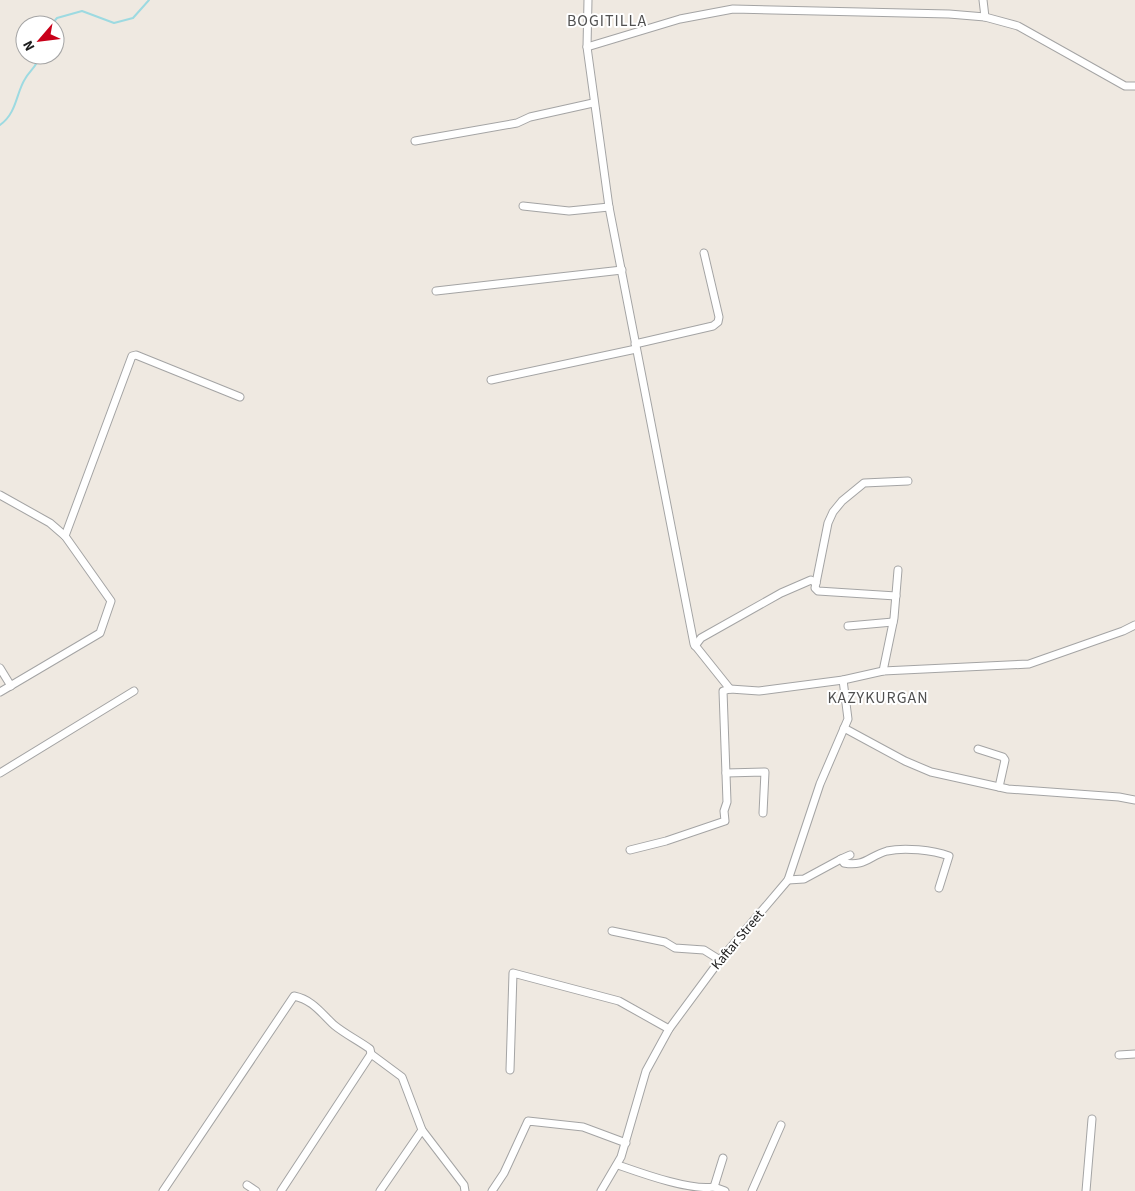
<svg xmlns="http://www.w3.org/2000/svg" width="1135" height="1191" viewBox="0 0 1135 1191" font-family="'Source Sans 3',sans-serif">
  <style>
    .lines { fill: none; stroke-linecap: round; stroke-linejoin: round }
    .stream { stroke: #9ddae1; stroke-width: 2 }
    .street-casing { stroke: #a4a4a4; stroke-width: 9 }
    .street { stroke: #fff; stroke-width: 7 }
    .labels { text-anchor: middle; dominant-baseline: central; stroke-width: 4; stroke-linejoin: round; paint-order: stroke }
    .street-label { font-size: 14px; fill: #1d1d1d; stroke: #fff }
    .quarter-label { font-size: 16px; letter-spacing: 1px; fill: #505050; stroke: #fff }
  </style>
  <rect width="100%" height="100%" fill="#efe9e1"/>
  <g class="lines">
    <!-- stream -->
    <g class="stream">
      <path d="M51 25 57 18 82 11 114 23 133 18 149 0"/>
      <path d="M0 125C17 113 16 93 25 79 30 70 38 66 39 55"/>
    </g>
    <!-- street casing -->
    <g class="street-casing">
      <g id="street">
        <path d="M588 0 587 47 609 207 694 644 730 689"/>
        <path d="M983 0 985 17"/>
        <path d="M587 47 680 19 733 9 949 14 985 17 1018 26 1125 86H1135"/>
        <path d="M415 141 517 123 530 117 593 103"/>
        <path d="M523 206 569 211 609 207"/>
        <path d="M436 291 622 270"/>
        <path d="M635 344 713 326 718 322 719 317 704 253"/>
        <path d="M491 380 636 349"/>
        <path d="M0 495 50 523 65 536 111 601 100 633 0 692"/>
        <path d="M65 536 132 356 136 355 240 397"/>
        <path d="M896 596 818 591 815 588 828 523 833 512 842 501 864 483 908 481"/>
        <path d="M848 626 893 622"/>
        <path d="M695 646 701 638 781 593 811 580 816 583"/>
        <path d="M0 668 11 686"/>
        <path d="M883 671 894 618 898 570"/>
        <path d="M844 728 905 761 931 772 1008 789 1119 797 1135 800"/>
        <path d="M978 749 1003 757 1005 760 999 787"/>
        <path d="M0 773 134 691"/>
        <path d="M726 773 765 772 763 813"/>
        <path d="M630 850 666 841 725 821 724 811 727 802 723 691 730 689 759 691 843 680 883 671 1029 664 1123 631 1135 625"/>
        <path d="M841 859 850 855"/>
        <path d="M788 880 804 879 841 859 844 863C865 867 869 856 887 851 904 847 933 850 949 856L939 888"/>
        <path d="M612 931 665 942 675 948 704 950 720 960"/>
        <path d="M1119 1055 1135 1054"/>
        <path d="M510 1070 513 973 619 1001 669 1029"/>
        <path d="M723 1158 714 1187 725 1191"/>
        <path d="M618 1165C641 1173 690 1191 714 1187"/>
        <path d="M247 1185 256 1191"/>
        <path d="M163 1191 294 996C313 1000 321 1013 334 1025 345 1034 359 1041 370 1049L371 1054"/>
        <path d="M281 1191 371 1054 402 1077 422 1130"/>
        <path d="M380 1191 422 1130 464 1185 465 1191"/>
        <path d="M492 1191 504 1173 528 1121 583 1127 626 1143"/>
        <path d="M601 1191 621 1157 646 1071 669 1029 720 960 788 880 820 784 848 719 843 680"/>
        <path d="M752 1191 781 1125"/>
        <path d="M1086 1191 1092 1119"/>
      </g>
    </g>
    <!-- street -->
    <use href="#street" class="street"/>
  </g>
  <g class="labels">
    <!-- street labels -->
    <g class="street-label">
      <text transform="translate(738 940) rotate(-50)">Kaftar Street</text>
    </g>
    <!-- quarter labels -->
    <g class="quarter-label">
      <text x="607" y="21">BOGITILLA</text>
      <text x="878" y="698">KAZYKURGAN</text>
    </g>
  </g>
  <!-- north arrow -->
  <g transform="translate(40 40) rotate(242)"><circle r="24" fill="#ffffff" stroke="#a5a5a5"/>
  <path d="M0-4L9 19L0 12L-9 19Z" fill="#c90019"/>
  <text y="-8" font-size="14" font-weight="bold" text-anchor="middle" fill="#1d1d1d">N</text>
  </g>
</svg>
